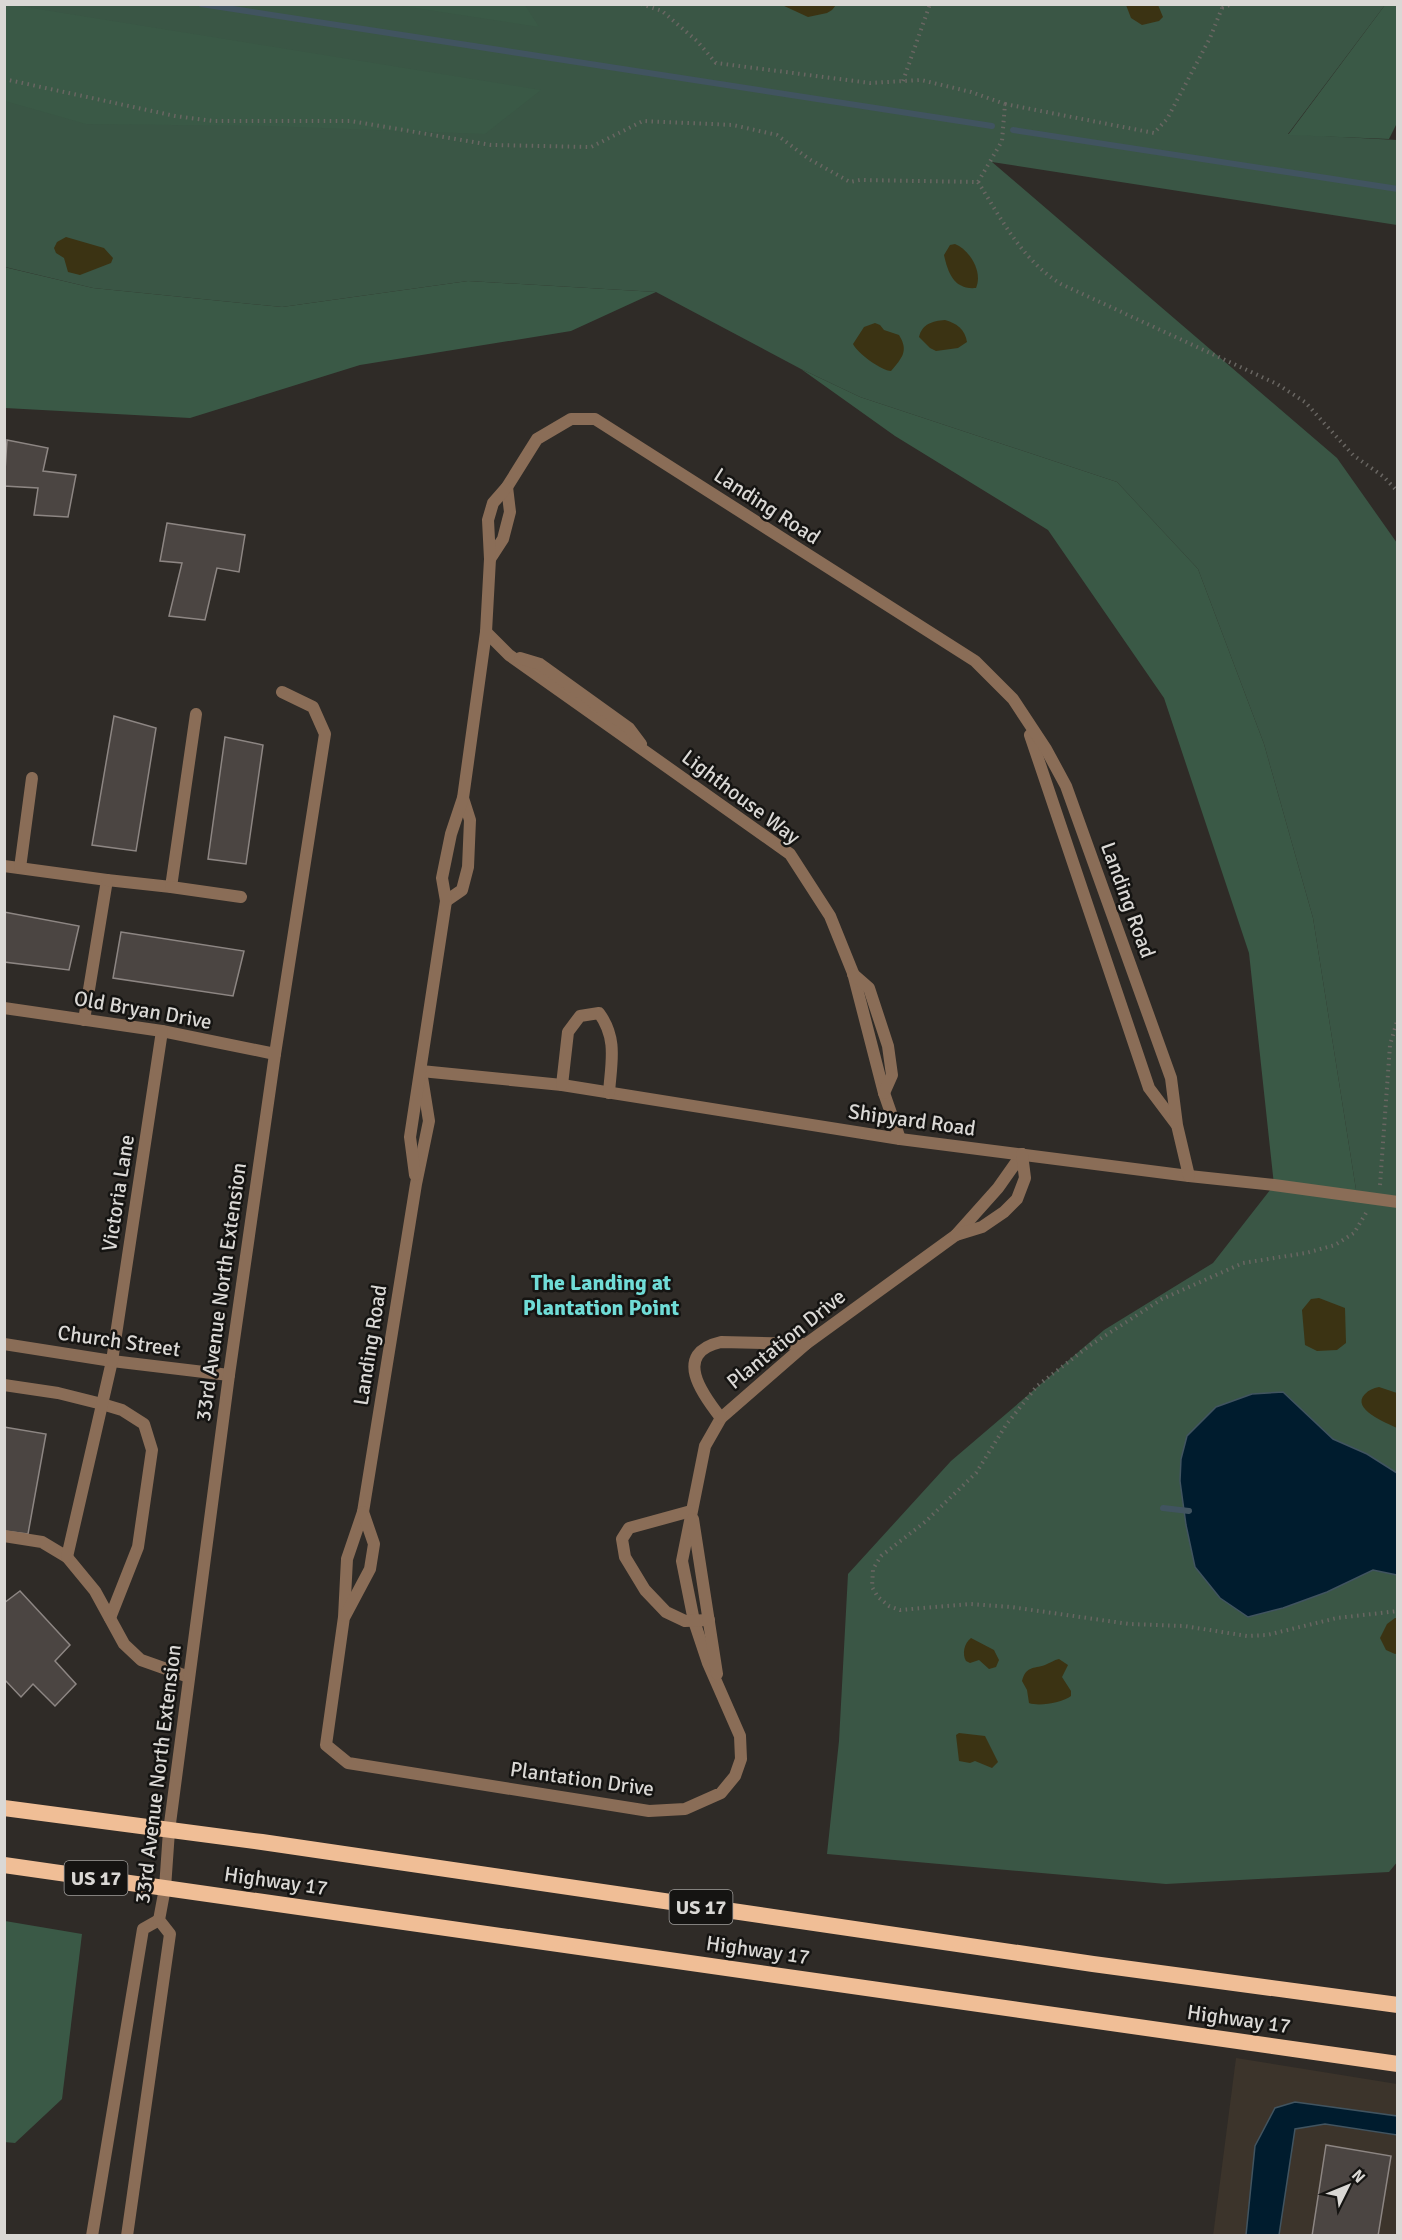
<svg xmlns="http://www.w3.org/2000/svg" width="1402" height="2240" viewBox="0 0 1402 2240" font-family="Signika,sans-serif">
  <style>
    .built { fill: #3c342b }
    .green { fill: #3a5645 }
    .forest { fill: #3a5946 }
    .sand { fill: #3b3313 }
    .water { fill: #001c2e; stroke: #415460; stroke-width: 1.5 }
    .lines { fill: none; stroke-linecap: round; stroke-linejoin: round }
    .stream { stroke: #415460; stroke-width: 6 }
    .building { fill: #4b4542; stroke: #8d8683; stroke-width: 1.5 }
    .path { stroke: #696662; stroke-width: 4; stroke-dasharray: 1.5 4.5; stroke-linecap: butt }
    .service { stroke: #8a6d57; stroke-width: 12 }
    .minor { stroke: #8a6d57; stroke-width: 12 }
    .trunk { stroke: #f0be96; stroke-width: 16 }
    .labels { text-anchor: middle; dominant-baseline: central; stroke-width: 5; stroke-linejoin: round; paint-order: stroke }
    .shield { fill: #151412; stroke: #9f9d9a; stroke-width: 1.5 }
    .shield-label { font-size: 20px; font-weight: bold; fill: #dad8d5 }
    .street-label { font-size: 21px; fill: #dad8d5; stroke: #151412 }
    .neighbourhood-label { font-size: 22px; font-weight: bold; fill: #70dcd7; stroke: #151412 }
  </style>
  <rect width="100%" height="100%" fill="#2f2b27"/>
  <!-- built -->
  <path class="built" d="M1236 2058 1397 2084V2235L1213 2236Z"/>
  <!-- green -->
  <path class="green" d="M5 5H1385L1288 134 1397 140V225L992 162 1337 458 1397 543 1398 1861 1389 1872 1166 1884 827 1854 839 1741 848 1574 951 1461 1104 1330 1213 1263 1274 1185 1357 1196 1313 918 1264 744 1198 569 1117 482 860 397 801 369 656 292 468 281 282 307 93 288 5 267Z"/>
  <!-- forest -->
  <g class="forest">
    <path d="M4 5H13L541 90 485 134 267 126 86 124 5 101Z"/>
    <path d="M396 5H525L539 27Z"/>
    <path d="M1385 5H1398L1397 123 1389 139 1288 135Z"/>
    <path d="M4 267 93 288 282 307 468 281 656 292 571 331 360 365 190 418 5 408Z"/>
    <path d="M801 369 860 397 1117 482 1198 569 1264 744 1313 918 1357 1196 1274 1185 1249 953 1164 698 1048 530 895 436Z"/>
    <path d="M5 1921 82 1934 62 2099 15 2143 4 2142Z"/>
  </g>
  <!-- sand -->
  <g class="sand">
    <path d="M782 5H836L832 10 827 13 808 17Z"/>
    <path d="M1126 5H1158L1163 17 1159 21 1142 25 1131 18Z"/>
    <path d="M66 237 104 248 113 258 111 263 80 275 68 272 64 258 56 253 54 248 57 242Z"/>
    <path d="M955 244C970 250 983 272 976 288 954 290 948 273 944 255L950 245Z"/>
    <path d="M945 320C956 323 965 329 967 342L958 348 936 351 930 348 919 337C922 324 932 321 945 320Z"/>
    <path d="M875 323 880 325 884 330 899 335C909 351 902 358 891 371 882 371 857 353 853 344L864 327Z"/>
    <path d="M1319 1298 1345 1308 1346 1343 1337 1350 1317 1351 1305 1345 1302 1310 1311 1299Z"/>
    <path d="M1379 1387 1397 1393V1428C1387 1423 1350 1409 1365 1394 1369 1390 1373 1388 1379 1387Z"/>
    <path d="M1395 1618H1397L1398 1653 1395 1654 1386 1650 1380 1638 1387 1624Z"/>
    <path d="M971 1638 994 1650 999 1660 996 1667 989 1669 979 1660 970 1663 966 1661C962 1654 964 1643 971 1638Z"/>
    <path d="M1059 1659 1068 1665 1062 1677 1071 1691V1696C1063 1702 1040 1707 1029 1703L1027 1690 1022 1681C1026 1666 1033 1669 1045 1665 1050 1663 1054 1660 1059 1659Z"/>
    <path d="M959 1733 985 1736 998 1762 992 1768 975 1761 970 1763 959 1761 956 1735Z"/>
  </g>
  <!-- water -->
  <g class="water">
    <path d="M1283 1392 1333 1439 1367 1454 1397 1473V1575L1373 1570 1327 1592 1283 1608 1248 1617 1220 1598 1195 1567 1186 1525 1180 1481 1181 1459 1187 1436 1216 1407 1252 1394Z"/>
    <path d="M1295 2102 1397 2116V2135L1325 2124 1295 2129 1279 2235H1246L1255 2146 1275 2108Z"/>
  </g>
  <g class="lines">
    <!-- stream -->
    <g class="stream">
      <path d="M201 4 992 126"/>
      <path d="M1013 130 1398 189"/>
      <path d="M1163 1508 1189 1511"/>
    </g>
  </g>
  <!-- building -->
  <g class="building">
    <path d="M7 440 48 448 43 471 76 475 68 517 34 515 38 488 4 486Z"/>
    <path d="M167 523 245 535 239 572 217 568 205 620 169 616 182 563 160 561Z"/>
    <path d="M114 716 156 728 136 851 92 845Z"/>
    <path d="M225 737 263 745 246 864 208 859Z"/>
    <path d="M4 912 79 926 69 970 4 962Z"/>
    <path d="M121 932 244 951 233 996 113 978Z"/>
    <path d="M4 1427 46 1434 28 1534 4 1531Z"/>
    <path d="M20 1591 70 1645 55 1661 76 1684 55 1706 33 1684 21 1697 4 1679V1603Z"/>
    <path d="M1326 2145 1391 2156 1378 2236H1312Z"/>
  </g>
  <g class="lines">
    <!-- path -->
    <g class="path">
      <path d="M641 4 662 11 697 41 716 63 870 83 921 80 971 92 1005 104 1002 141 978 182"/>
      <path d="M1222 8 1232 4"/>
      <path d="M4 79 175 116 213 121H351L491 145 591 147 643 121 733 125 777 135 809 159 850 182 860 180 978 182C1002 220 1022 260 1061 284L1277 384 1305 402 1353 455 1384 477 1398 492"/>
      <path d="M903 81 930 4"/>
      <path d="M1005 104 1154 133 1167 119 1210 38 1222 8 1220 4"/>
      <path d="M1380 1185 1390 1045 1398 1018"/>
      <path d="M1366 1213 1354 1233 1335 1245 1306 1253 1243 1263 1162 1299 1089 1346 1037 1386 1006 1425 976 1473 925 1522 881 1556 873 1569 872 1587 878 1597 889 1606 900 1610 970 1604 1011 1607 1129 1624 1184 1626 1247 1636 1267 1635 1337 1618 1398 1611"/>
    </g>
    <!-- service -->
    <g class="service">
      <path d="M4 866 107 880 84 1020"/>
      <path d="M20 868 32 778"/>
      <path d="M107 880 171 887 196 714"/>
      <path d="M171 887 241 897"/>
      <path d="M4 1385 58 1393 102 1404 122 1410 144 1424 152 1450 138 1547 110 1618"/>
      <path d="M4 1536 42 1542 67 1557 95 1591 124 1644 141 1660 189 1677"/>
      <path d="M67 1557 112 1361"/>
    </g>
    <!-- minor -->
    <g class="minor">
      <path d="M490 559 503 539 510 512 507 487"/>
      <path d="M486 632 509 655 790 854 830 916 853 973 884 1093 900 1139"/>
      <path d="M520 658 540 664 629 728 641 744"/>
      <path d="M1030 735 1149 1088 1176 1124"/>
      <path d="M446 901 462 890 468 867 470 820 463 798"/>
      <path d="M853 974 869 988 888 1046 892 1075 884 1093"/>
      <path d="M4 1008 162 1031 275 1054"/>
      <path d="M421 1071 429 1121 416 1184 363 1512 347 1559 344 1617 326 1745 348 1763 649 1811 685 1809 721 1793 735 1776 741 1759 740 1736 708 1663 694 1621 682 1561 705 1446 721 1418 806 1344 956 1235 998 1188 1022 1154"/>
      <path d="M421 1071 562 1085 900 1139 1189 1176 1274 1185 1398 1202"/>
      <path d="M562 1085 568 1032 580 1016 599 1013C618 1039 611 1063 609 1093"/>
      <path d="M415 1175 410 1137 446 901 442 878 451 834 463 798 486 632 490 559 488 520 493 503 507 487 537 439 571 419H595L975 661 1013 699 1046 749 1066 786 1171 1078 1177 1125 1189 1176"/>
      <path d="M956 1235 982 1227 1004 1212 1017 1199 1025 1178 1022 1154"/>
      <path d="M4 1344 112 1361 229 1375"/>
      <path d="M112 1361 162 1031"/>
      <path d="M721 1418C702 1394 672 1353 721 1342L806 1344"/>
      <path d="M691 1511 629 1528 622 1539 625 1557 645 1590 666 1612 685 1621 709 1620"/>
      <path d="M693 1519 717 1674"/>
      <path d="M345 1616 370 1569 374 1544 363 1512"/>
      <path d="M92 2236 143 1929 159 1920"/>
      <path d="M127 2236 170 1934 159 1920 165 1888 169 1831 229 1375 275 1054 325 734 313 707 282 692"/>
    </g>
    <!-- trunk -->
    <g class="trunk">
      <path d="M4 1808 262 1842 1093 1964 1398 2005"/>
      <path d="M4 1865 1398 2064"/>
    </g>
  </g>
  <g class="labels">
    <!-- shield labels -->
    <g class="shield">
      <rect x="64.5" y="1861" width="63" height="34" rx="4.5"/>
      <rect x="669.5" y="1890" width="63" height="34" rx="4.5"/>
    </g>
    <g class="shield-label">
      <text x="96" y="1878">US 17</text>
      <text x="701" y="1907">US 17</text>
    </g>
    <!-- street labels -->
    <g class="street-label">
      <text transform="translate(767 506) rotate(33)">Landing Road</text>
      <text transform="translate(741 797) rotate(37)">Lighthouse Way</text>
      <text transform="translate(1128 900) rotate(70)">Landing Road</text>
      <text transform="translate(143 1010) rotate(10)">Old Bryan Drive</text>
      <text transform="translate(912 1120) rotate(8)">Shipyard Road</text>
      <text transform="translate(118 1193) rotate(-81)">Victoria Lane</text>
      <text transform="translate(221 1292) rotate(-82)">33rd Avenue North Extension</text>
      <text transform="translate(786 1339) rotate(-39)">Plantation Drive</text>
      <text transform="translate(119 1341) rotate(8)">Church Street</text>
      <text transform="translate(370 1345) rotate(-81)">Landing Road</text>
      <text transform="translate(158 1774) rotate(-83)">33rd Avenue North Extension</text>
      <text transform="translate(582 1779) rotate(8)">Plantation Drive</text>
      <text transform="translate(276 1881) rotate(8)">Highway 17</text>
      <text transform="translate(758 1950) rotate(8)">Highway 17</text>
      <text transform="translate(1239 2019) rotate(8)">Highway 17</text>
    </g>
    <!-- neighbourhood labels -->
    <g class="neighbourhood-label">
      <text x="601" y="1282">The Landing at<tspan x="601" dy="25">Plantation Point</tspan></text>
    </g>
  </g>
  <!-- border -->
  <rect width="1402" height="2240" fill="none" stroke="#dad8d5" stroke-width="12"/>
  <!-- north arrow -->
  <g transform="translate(1348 2186) rotate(47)" stroke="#151412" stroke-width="4.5" paint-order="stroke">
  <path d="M0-4.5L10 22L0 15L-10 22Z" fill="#dad8d5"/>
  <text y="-9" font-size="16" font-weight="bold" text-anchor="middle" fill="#dad8d5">N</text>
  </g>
</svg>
